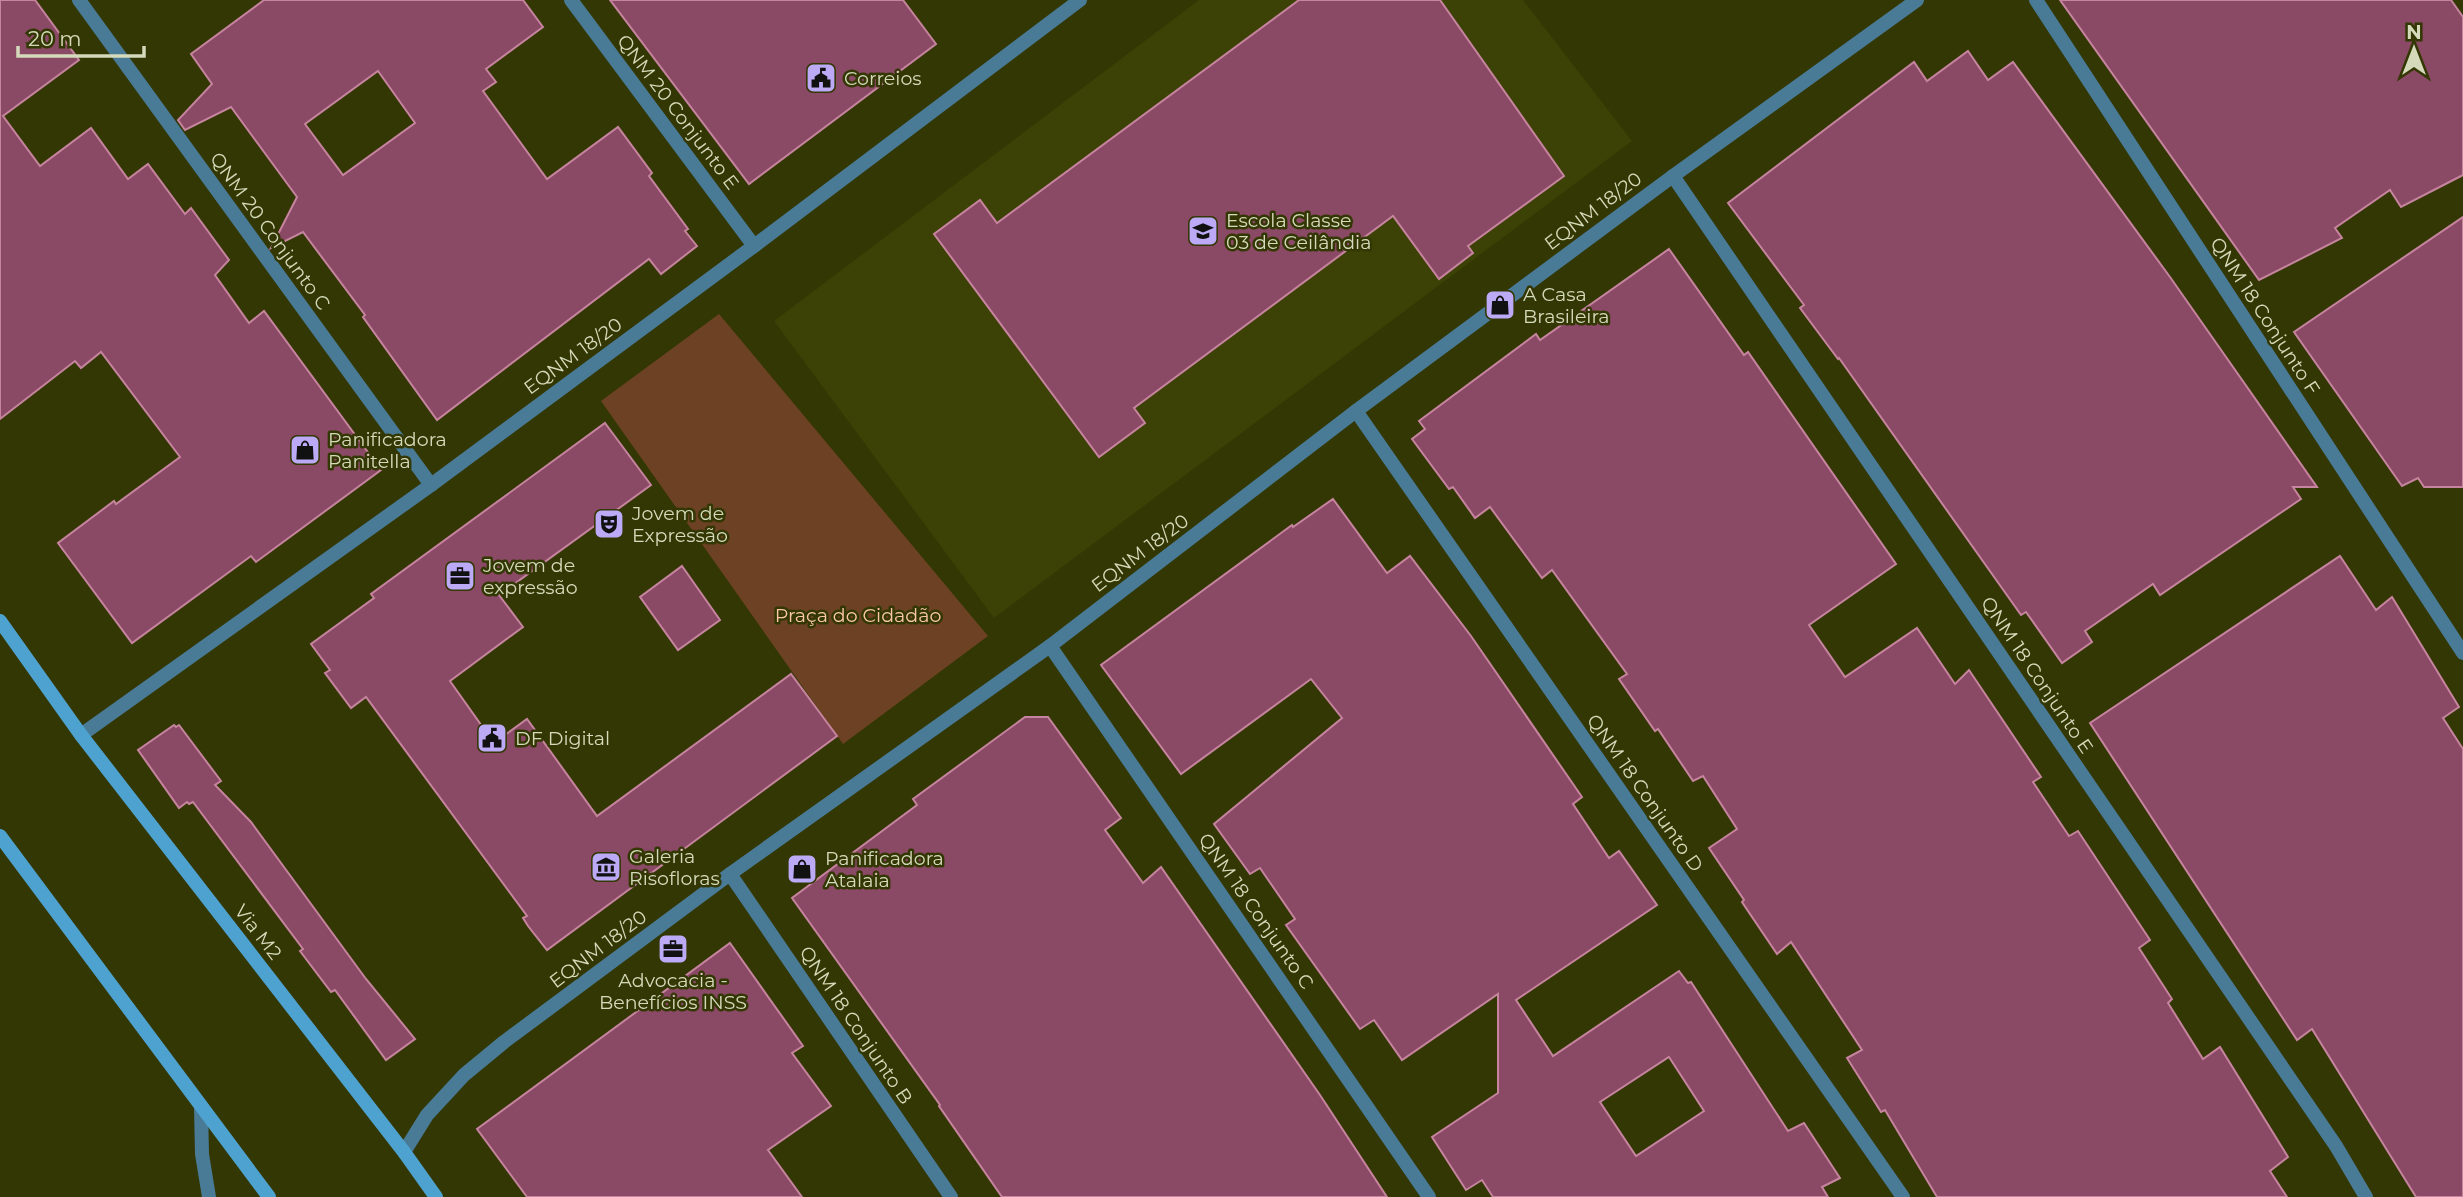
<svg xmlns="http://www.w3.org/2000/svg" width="2463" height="1197" viewBox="0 0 2463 1197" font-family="Montserrat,sans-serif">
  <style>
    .built { fill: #3c4105 }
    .green { fill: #6d4224 }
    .building { fill: #8a4964; stroke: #c6849e; stroke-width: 2; fill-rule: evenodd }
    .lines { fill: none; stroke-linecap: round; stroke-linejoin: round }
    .minor { stroke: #497b97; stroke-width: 14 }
    .secondary { stroke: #4ea2cf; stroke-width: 14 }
    .labels { text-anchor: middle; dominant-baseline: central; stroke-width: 5; stroke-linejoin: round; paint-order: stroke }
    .poi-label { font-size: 19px; fill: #d5daba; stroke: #333704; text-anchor: start }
    .street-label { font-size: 19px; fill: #d5daba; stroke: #333704 }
    .park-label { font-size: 19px; fill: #fbc7a6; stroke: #333704 }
  </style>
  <rect width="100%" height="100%" fill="#333704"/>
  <!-- built -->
  <path class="built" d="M1199 0H1523L1632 141 994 618 774 321Z"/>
  <!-- green -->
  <path class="green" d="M719 314 988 636 843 744 601 401Z"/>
  <!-- building -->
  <g class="building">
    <path d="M0 0H35L79 60 3 116 40 166 91 128 128 179 148 164 185 214 191 208 229 260 215 275 249 323 264 311 381 470 256 562 251 556 132 643 58 543 114 501 116 504 180 457 101 352 81 368 75 361 0 419Z"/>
    <path d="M264 0H523L543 27 486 69 496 82 483 91 547 179 618 127 652 173 649 176 688 229 685 231 697 246 661 274 649 259 437 420 363 317 365 315 303 232 271 248 297 197 231 107 185 130 178 120 212 84 191 54ZM378 71 415 123 343 175 305 124Z"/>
    <path d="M610 0H903L936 44 749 184Z"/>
    <path d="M1299 0H1440L1564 176 1468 246 1473 253 1439 279 1393 216 1134 408 1145 423 1099 457 934 234 980 200 997 223Z"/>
    <path d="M2060 0H2451L2463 17V175L2401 207 2390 190 2335 228 2342 238 2259 280Z"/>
    <path d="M1968 51 1988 80 2013 62 2170 277 2317 487H2293L2301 499 2160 595 2153 584 2085 631 2092 642 2062 663 2026 612 2021 615 1839 358 1838 359 1800 308 1804 305 1728 203 1914 62 1927 81Z"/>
    <path d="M2463 217V487H2424L2418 478 2402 486 2294 332Z"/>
    <path d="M1669 249 1744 355 1748 352 1896 564 1809 625 1845 677 1917 628 1955 684 1969 670 2041 777 2033 782 2069 836 2078 831 2150 940 2139 948 2172 999 2168 1003 2203 1059 2220 1047 2288 1157 2270 1171 2287 1197H1937L1885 1110 1881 1112 1847 1058 1862 1050 1791 942 1777 954 1742 902 1744 900 1709 848 1737 829 1703 776 1693 781 1658 729 1655 731 1619 679 1627 674 1552 570 1542 578 1490 507 1475 518 1453 487 1449 489 1412 439 1425 429 1419 421 1536 334 1540 340Z"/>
    <path d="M605 423 651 485 499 595 523 627 450 681 494 743 527 719 597 816 791 674 837 736 547 950 528 926 523 918 527 916 366 697 351 708 325 673 330 670 311 644 374 598 371 594Z"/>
    <path d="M1333 499 1387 573 1410 556 1471 636 1582 797 1573 804 1609 858 1619 851 1657 905 1516 1000 1553 1056 1679 971 1688 983 1691 982 1788 1131 1804 1123 1840 1178 1822 1187 1828 1197H1493L1482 1180 1466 1190 1432 1137 1498 1093V994L1402 1060 1374 1020 1360 1029 1286 925 1295 919 1260 868 1250 874 1214 824 1342 718 1311 679 1181 774 1101 665 1292 525 1293 527ZM1669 1057 1704 1111 1636 1156 1600 1102Z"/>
    <path d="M2340 556 2376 610 2392 597 2459 707 2443 718 2463 749V1197H2416L2312 1029 2297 1040 2090 723Z"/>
    <path d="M682 566 720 620 678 650 640 597Z"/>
    <path d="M1025 717H1048L1121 818 1105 830 1143 883 1161 867 1320 1095 1387 1197H1002L939 1106 940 1105 792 898 917 805 913 799Z"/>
    <path d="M174 725 176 727 179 725 221 781 215 785 251 822 366 979 415 1039 386 1060 335 990 331 992 300 951 303 949 193 802 189 804 187 802 179 808 138 750Z"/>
    <path d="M730 943 803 1046 792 1053 831 1106 768 1150 802 1197H527L477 1129Z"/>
  </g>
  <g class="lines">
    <!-- minor -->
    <g class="minor">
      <path d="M79 0 431 485"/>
      <path d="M571 0 754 246"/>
      <path d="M2036 0 2463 653"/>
      <path d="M1673 176 2336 1146 2366 1197"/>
      <path d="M1356 411 1903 1197"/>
      <path d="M1050 646 1429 1197"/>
      <path d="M81 735 431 485 754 246 1080 0"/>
      <path d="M730 874 951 1197"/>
      <path d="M201 1107 202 1154 209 1197"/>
      <path d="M404 1152 427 1115 464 1075 504 1042 730 874 1050 646 1356 411 1673 176 1917 0"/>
    </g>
    <!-- secondary -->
    <g class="secondary">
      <path d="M0 621 81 735 404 1152 436 1197"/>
      <path d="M0 836 269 1197"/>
    </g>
  </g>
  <!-- icons -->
  <defs>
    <g id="civic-square" transform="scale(1.575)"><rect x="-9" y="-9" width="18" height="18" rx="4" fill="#bcaaf6" stroke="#333704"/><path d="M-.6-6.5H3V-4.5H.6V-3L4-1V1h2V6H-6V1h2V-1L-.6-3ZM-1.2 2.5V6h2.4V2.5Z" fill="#111"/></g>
    <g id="school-square" transform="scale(1.575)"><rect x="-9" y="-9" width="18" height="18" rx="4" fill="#bcaaf6" stroke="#333704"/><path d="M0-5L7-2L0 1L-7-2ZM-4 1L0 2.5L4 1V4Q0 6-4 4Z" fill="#111"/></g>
    <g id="shop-square" transform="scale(1.575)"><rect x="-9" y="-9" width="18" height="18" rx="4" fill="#bcaaf6" stroke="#333704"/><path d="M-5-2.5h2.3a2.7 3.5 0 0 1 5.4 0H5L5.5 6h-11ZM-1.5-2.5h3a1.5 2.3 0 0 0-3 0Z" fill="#111"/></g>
    <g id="theatre-square" transform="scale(1.575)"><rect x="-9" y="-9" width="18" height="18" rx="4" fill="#bcaaf6" stroke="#333704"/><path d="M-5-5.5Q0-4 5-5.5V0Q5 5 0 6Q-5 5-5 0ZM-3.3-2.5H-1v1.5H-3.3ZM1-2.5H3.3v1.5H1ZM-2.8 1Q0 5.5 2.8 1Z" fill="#111"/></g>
    <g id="office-square" transform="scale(1.575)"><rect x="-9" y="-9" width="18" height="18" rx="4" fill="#bcaaf6" stroke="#333704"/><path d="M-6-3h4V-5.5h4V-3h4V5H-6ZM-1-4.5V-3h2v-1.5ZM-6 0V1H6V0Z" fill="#111"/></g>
    <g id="museum-square" transform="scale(1.575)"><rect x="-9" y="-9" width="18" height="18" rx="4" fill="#bcaaf6" stroke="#333704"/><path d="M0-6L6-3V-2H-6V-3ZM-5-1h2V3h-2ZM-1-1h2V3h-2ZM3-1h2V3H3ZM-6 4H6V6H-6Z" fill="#111"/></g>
  </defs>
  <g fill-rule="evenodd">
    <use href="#civic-square" x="821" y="78"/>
    <use href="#school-square" x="1203" y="231"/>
    <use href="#shop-square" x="1500" y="305"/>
    <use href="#shop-square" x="305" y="450"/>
    <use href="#theatre-square" x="609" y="524"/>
    <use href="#office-square" x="460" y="576"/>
    <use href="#civic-square" x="492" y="738"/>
    <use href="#museum-square" x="606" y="867"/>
    <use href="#shop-square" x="802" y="869"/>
    <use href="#office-square" x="673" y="949"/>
  </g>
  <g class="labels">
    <!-- poi labels -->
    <g class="poi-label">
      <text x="844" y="78">Correios</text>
      <text x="1226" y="220">Escola Classe<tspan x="1226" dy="22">03 de Ceilândia</tspan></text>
      <text x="1523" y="294">A Casa<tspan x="1523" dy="22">Brasileira</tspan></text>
      <text x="328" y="439">Panificadora<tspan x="328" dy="22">Panitella</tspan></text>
      <text x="632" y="513">Jovem de<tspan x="632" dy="22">Expressão</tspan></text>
      <text x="483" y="565">Jovem de<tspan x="483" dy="22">expressão</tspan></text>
      <text x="515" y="738">DF Digital</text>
      <text x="629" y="856">Galeria<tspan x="629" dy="22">Risofloras</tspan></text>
      <text x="825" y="858">Panificadora<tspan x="825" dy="22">Atalaia</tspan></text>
      <text x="673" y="980" text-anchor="middle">Advocacia -<tspan x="673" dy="22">Benefícios INSS</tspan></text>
    </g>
    <!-- street labels -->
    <g class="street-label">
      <text transform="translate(678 112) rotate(53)">QNM 20 Conjunto E</text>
      <text transform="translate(1593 211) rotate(-37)">EQNM 18/20</text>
      <text transform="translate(270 231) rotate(54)">QNM 20 Conjunto C</text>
      <text transform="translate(2265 316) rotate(57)">QNM 18 Conjunto F</text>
      <text transform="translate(573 356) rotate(-36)">EQNM 18/20</text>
      <text transform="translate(1140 553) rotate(-37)">EQNM 18/20</text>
      <text transform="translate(2037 675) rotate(56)">QNM 18 Conjunto E</text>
      <text transform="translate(1645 793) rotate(55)">QNM 18 Conjunto D</text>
      <text transform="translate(1256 911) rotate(55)">QNM 18 Conjunto C</text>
      <text transform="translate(258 932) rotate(52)">Via M2</text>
      <text transform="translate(598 949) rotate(-37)">EQNM 18/20</text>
      <text transform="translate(856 1025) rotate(56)">QNM 18 Conjunto B</text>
    </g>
    <!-- park labels -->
    <g class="park-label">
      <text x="858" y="615">Praça do Cidadão</text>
    </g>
  </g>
  <!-- north arrow -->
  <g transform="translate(2414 49)" stroke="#333704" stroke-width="5" paint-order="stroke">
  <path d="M0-5L12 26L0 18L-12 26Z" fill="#d5daba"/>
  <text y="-10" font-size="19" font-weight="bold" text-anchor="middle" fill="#d5daba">N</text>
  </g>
  <!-- scale -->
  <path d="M18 46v10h126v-10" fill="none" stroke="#d5daba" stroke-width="3.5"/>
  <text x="28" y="46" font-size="21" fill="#d5daba" stroke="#333704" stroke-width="5" paint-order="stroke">20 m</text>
</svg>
